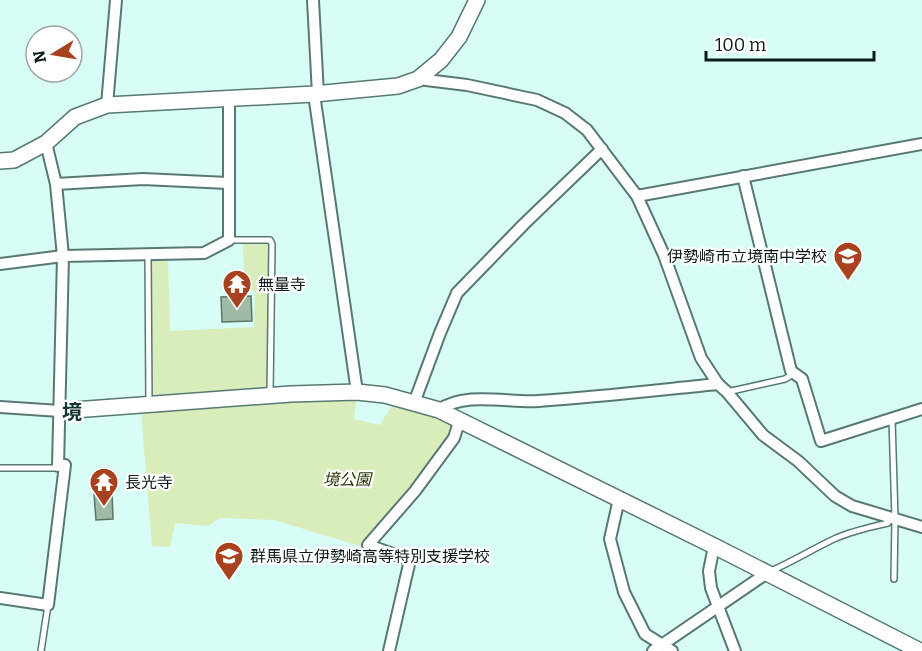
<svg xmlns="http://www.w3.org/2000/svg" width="922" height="651" viewBox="0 0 922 651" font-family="Bitter,'Noto Sans JP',serif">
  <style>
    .green { fill: #d9edbb }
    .building { fill: #a0baa8; stroke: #5c7463; stroke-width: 1.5 }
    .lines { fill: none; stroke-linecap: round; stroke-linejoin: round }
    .lane-casing { stroke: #587973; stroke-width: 8 }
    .street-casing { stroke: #587973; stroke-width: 14 }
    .secondary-casing { stroke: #587973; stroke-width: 18 }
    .lane { stroke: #fff; stroke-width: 5 }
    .street { stroke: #fff; stroke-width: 10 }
    .secondary { stroke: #fff; stroke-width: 15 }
    .labels { text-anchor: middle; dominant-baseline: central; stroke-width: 4.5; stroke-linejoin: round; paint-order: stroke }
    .poi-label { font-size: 16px; fill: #0d1b19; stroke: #fff; text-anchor: start }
    .park-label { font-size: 16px; font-style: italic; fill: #253404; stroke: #fff }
    .quarter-label { font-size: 20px; font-weight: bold; fill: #153531; stroke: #fff }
  </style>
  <rect width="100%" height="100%" fill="#d8fcf6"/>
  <!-- green -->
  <g class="green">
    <path d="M269 243 270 246 268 389 152 399 150 257H168L170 331 254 327 255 291 245 289 243 244Z"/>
    <path d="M357 396 354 419 380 425 394 402 452 421 448 439 402 500 363 547 274 520 220 518 208 526 175 523 170 547 152 546 141 412Z"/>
  </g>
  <!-- building -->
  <g class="building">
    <path d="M251 296 252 321 222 322 221 297Z"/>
    <path d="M112 493 113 519 96 520 94 494Z"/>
  </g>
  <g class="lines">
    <!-- lane casing -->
    <g class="lane-casing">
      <g id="lane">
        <path d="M229 240H270L272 244 270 394"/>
        <path d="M148 254 149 403"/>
        <path d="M727 392 785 379 795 373"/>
        <path d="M892 419 895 518 894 579"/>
        <path d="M0 468H55L58 466"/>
        <path d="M771 571C793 561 813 549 834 539 851 531 870 527 888 523L891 517"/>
        <path d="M41 651 48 605"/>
      </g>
    </g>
    <!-- street casing -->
    <g class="street-casing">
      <g id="street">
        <path d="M313 0 318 94"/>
        <path d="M418 79 467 85 537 100 565 113 587 130 637 196 664 255 701 358 718 384 727 392 763 435 798 461 835 496 852 506 922 527"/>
        <path d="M314 94 357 392"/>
        <path d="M107 105 116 0"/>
        <path d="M743 176 791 371 802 379 821 441 922 409"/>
        <path d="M56 184 143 179 228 183"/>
        <path d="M637 196 922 144"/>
        <path d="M0 264 63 256 204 253 229 240V99"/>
        <path d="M414 403 440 333 457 293 524 224 602 149"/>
        <path d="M0 407 60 411"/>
        <path d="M439 410C465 391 508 403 538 401 598 397 658 390 718 384"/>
        <path d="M619 499 610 539 624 592 645 634 672 651"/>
        <path d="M714 546 709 571 711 588 735 651"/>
        <path d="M0 598 48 605 65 465 58 466 63 256 56 184 46 143"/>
        <path d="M389 651 410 560 368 545 415 491 454 438 460 419"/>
        <path d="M653 651 767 573"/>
      </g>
    </g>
    <!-- secondary casing -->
    <g class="secondary-casing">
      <g id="secondary">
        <path d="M0 161 14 160 46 143 75 117 107 105 314 94 398 86 418 79 441 60 459 37 477 0"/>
        <path d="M60 411 291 394 357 392 385 395 439 410 714 546 920 651"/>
      </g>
    </g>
    <!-- lane -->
    <use href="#lane" class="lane"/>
    <!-- street -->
    <use href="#street" class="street"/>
    <!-- secondary -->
    <use href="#secondary" class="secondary"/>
  </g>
  <!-- icons -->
  <defs>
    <g id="school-pin" transform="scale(1.5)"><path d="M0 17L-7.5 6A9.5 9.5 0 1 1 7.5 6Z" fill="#a8411d" stroke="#fff"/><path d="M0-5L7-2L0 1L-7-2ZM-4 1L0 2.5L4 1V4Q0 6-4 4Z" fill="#fff"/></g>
    <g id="temple-pin" transform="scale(1.5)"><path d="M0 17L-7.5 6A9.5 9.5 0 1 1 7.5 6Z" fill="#a8411d" stroke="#fff"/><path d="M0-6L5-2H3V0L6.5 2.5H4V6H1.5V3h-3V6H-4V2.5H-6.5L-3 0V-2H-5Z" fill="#fff"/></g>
  </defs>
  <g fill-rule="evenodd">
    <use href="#school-pin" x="848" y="256"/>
    <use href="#temple-pin" x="237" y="284"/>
    <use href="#temple-pin" x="104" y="482"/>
    <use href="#school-pin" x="229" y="556"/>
  </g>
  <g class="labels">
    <!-- poi labels -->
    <g class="poi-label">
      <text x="827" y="256" text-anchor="end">伊勢崎市立境南中学校</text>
      <text x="258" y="284">無量寺</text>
      <text x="125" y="482">長光寺</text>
      <text x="250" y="556">群馬県立伊勢崎高等特別支援学校</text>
    </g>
    <!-- park labels -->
    <g class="park-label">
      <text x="347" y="479">境公園</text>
    </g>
    <!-- quarter labels -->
    <g class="quarter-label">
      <text x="72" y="412">境</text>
    </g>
  </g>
  <!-- north arrow -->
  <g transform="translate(54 54) rotate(259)"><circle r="28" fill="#ffffff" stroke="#9ea4a3" stroke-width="1.5"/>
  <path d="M0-4.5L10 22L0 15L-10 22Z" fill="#a8411d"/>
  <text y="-9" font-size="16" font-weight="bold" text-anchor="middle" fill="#0d1b19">N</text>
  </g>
  <!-- scale -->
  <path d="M706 51v9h168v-9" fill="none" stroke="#0d1b19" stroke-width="3"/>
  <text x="715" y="51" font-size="18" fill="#0d1b19" stroke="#ffffff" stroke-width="4.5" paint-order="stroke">100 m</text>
</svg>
